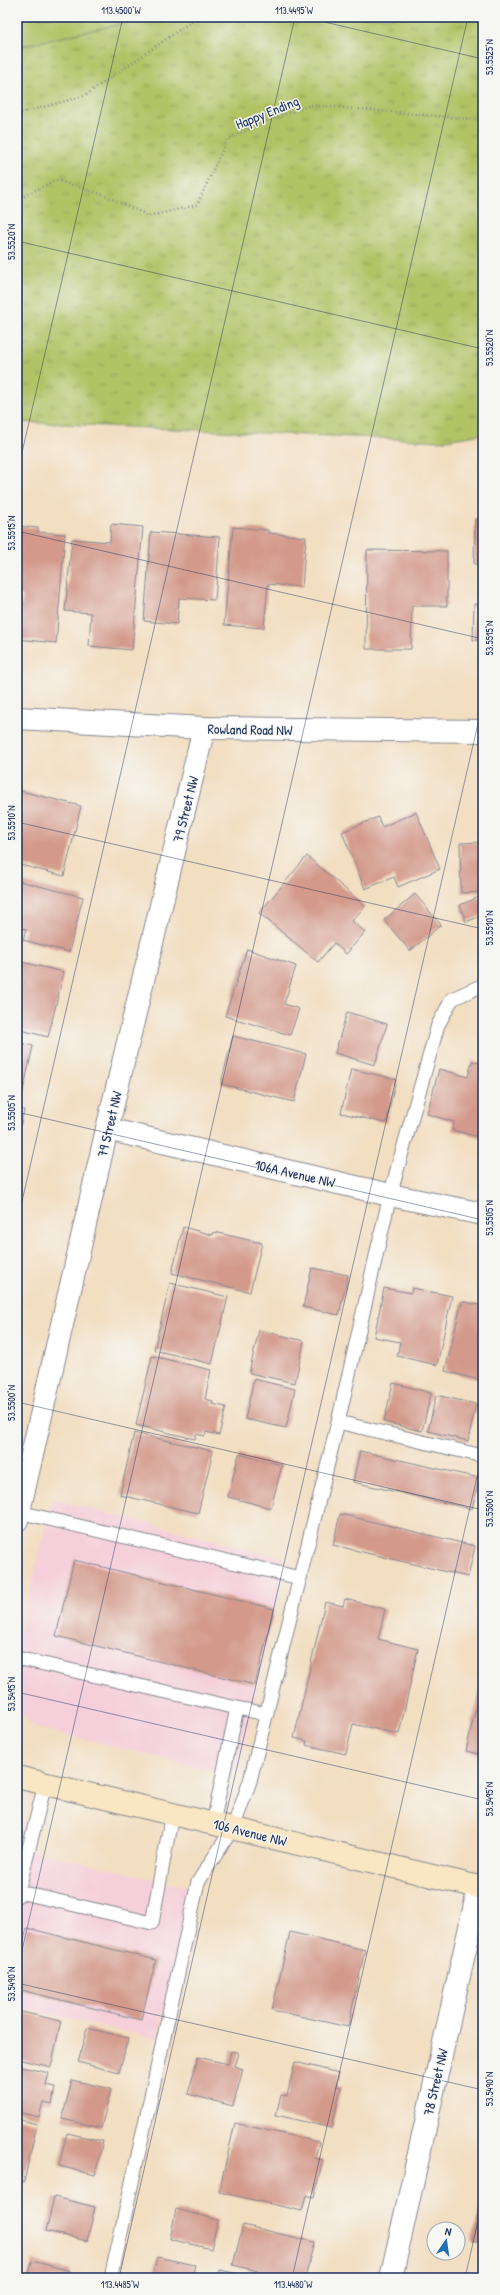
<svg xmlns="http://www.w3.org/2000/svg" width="500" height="2295" viewBox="0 0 500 2295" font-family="'Patrick Hand',sans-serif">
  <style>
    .built { fill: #f5cfda }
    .grass { fill: #b2c366; stroke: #667962 }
    .park { fill: url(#park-tufts); stroke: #667962 }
    .building { fill: #d39a8b }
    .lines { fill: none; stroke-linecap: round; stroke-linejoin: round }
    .lane-casing { stroke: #868690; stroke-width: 15 }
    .street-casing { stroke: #868690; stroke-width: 24 }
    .secondary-casing { stroke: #868690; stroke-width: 24 }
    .path { stroke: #868690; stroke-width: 2.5; stroke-dasharray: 1 3; stroke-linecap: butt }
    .lane { stroke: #fff; stroke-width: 13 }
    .street { stroke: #fff; stroke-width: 22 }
    .secondary { stroke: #f9e7c3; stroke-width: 22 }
    .ticks { fill: none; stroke: #1b2f5e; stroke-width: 1; stroke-opacity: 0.45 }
    .labels { text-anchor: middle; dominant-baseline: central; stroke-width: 3; stroke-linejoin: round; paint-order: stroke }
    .street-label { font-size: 14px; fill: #1b2f5e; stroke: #f6f6f2 }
    .neatline { fill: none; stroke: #1b2f5e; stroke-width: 1.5 }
    .ticks-label { font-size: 10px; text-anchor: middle; fill: #1b2f5e }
  </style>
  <defs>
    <pattern id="park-tufts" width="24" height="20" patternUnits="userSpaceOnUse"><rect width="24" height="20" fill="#b2c366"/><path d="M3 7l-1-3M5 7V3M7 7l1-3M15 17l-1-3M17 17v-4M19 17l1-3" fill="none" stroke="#909f57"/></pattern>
  </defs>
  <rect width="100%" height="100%" fill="#f6f6f2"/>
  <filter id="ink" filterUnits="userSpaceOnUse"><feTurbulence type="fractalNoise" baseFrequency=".025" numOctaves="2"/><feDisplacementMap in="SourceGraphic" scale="8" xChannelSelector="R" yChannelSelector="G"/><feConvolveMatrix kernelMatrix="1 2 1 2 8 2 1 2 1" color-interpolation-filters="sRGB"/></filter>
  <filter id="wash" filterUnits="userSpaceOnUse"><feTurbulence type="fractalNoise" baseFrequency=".012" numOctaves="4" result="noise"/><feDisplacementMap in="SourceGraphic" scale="16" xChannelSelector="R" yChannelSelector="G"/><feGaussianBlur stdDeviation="0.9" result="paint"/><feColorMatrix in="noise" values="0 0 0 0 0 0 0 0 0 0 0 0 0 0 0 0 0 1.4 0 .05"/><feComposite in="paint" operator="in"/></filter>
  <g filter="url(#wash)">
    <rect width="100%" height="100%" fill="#f2dec1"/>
    <!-- built -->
    <g class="built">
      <path d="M52 1499 287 1559 237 1776 34 1727 17 1707V1646Z"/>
      <path d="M17 1847 192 1888 157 2039 17 2007Z"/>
    </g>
    <!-- grass -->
    <path class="grass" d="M17 17H152L17 47Z"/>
    <!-- park -->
    <path class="park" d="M152 17H483V434L440 441 17 422V47Z"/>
    <g id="blocks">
      <!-- building -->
      <g class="building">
        <path d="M475 519H483V564H474Z"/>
        <path d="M111 524 143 527 132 650 89 646 91 613 65 611 72 539 110 542Z"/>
        <path d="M17 526 38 528V532L65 534 56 643 17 639V604L22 605 23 596 17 595Z"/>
        <path d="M233 527 268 530V533L306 537 302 587 268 584 264 628 224 625Z"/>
        <path d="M151 532 220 537 215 600 179 598 177 624 144 621Z"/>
        <path d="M367 550 447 551V606H412L411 649H366Z"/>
        <path d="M474 604H483V640H473Z"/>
        <path d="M17 790 81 806 64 876 17 864Z"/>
        <path d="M416 812 440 869 398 887 394 877 365 889 342 832 378 817 382 827Z"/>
        <path d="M483 842V892L461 893 460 843Z"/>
        <path d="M307 856 365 906 352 921 365 932 346 954 334 943 318 962 259 913Z"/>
        <path d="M19 881 83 897 69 952 23 940 26 929 17 927Z"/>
        <path d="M415 894 441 925 410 951 384 920Z"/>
        <path d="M479 897 483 906V915L466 922 460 905Z"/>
        <path d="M247 949 296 966 284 1004 299 1009 290 1035 225 1016Z"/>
        <path d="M17 961 64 972 48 1037 17 1029Z"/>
        <path d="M347 1012 387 1024 375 1065 335 1053Z"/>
        <path d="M233 1036 306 1054 294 1102 221 1084Z"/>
        <path d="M17 1042 33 1046 22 1096 17 1095Z"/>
        <path d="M472 1061 483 1064V1138L452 1130 454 1122 427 1114 439 1069 468 1077Z"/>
        <path d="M351 1069 396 1079 386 1123 341 1113Z"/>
        <path d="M17 1108 24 1110 18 1137H17Z"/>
        <path d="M183 1227 213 1235 214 1232 262 1243 250 1292 172 1273Z"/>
        <path d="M312 1268 348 1275 339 1315 303 1307Z"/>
        <path d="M170 1283 228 1297 212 1364 154 1350Z"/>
        <path d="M384 1288 411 1293 412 1288 452 1296 437 1365 397 1356 400 1342 374 1337Z"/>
        <path d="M462 1301 483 1306V1381L445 1371Z"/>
        <path d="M259 1330 304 1341 295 1383 249 1373Z"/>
        <path d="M152 1356 211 1370 205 1399 213 1401 212 1404 226 1407 219 1435 206 1432 205 1436 196 1434 195 1439 136 1425Z"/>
        <path d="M254 1379 295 1389 286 1428 245 1419Z"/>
        <path d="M393 1383 431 1393 422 1431 384 1422Z"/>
        <path d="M436 1395 476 1404 468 1441 428 1431Z"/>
        <path d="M134 1433 213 1451 198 1513 120 1495Z"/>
        <path d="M360 1451 479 1478 472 1509 353 1482Z"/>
        <path d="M239 1454 282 1465 271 1508 228 1497Z"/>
        <path d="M340 1514 475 1546 468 1577 333 1545Z"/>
        <path d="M74 1560 274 1609 255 1685 56 1636Z"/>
        <path d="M345 1599 385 1609 378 1639 418 1649 399 1734 353 1724 346 1754 306 1745 307 1741 294 1738 325 1602 343 1606Z"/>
        <path d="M482 1680H483V1755L466 1751Z"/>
        <path d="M27 1928 156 1960 141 2020 17 1989V1967Z"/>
        <path d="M290 1932 365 1950 348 2027 272 2010Z"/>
        <path d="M17 2011 61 2021 51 2067 17 2059Z"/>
        <path d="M87 2028 128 2038 119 2073 78 2062Z"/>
        <path d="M231 2051 239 2053 235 2066 243 2069 233 2106 188 2094 198 2057 228 2064Z"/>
        <path d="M295 2062 339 2073 336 2086 341 2087 332 2128 276 2115 281 2095 287 2096Z"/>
        <path d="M17 2066 49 2073 46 2085 55 2087 52 2104 43 2102 39 2117 17 2112Z"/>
        <path d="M72 2080 111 2089 101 2128 62 2119Z"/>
        <path d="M17 2119 37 2124 24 2182 17 2181Z"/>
        <path d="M235 2123 319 2142 315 2158 323 2160 314 2197 306 2195 302 2211 219 2192Z"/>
        <path d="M67 2133 103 2141 95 2175 59 2166Z"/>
        <path d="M54 2197 95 2207 87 2241 46 2231Z"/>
        <path d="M482 2199H483V2243L472 2241Z"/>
        <path d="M176 2209 218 2220 211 2249 170 2239Z"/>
        <path d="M243 2225 314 2242 305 2278H286L233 2265Z"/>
        <path d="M157 2257 195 2265 192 2278H152Z"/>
        <path d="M32 2261 71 2271 69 2278H28Z"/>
        <path d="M220 2270 252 2277V2278H218Z"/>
        <path d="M472 2275 481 2277V2278H471Z"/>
      </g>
    </g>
  </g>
  <g filter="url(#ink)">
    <use href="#blocks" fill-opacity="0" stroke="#868690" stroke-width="1"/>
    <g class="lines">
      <!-- lane casing -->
      <g class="lane-casing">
        <g id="lane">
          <path d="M338 1422 483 1456"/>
          <path d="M19 1512 300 1578"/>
          <path d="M17 1658 237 1708 213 1823"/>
          <path d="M237 1708 267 1714"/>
          <path d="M19 1892 152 1923 172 1814"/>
          <path d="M17 1896 45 1784"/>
          <path d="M111 2278 198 1882 233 1828 250 1781 338 1422 390 1195 438 1025 452 999 483 985"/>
        </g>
      </g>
      <!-- street casing -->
      <g class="street-casing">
        <g id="street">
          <path d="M17 718 204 728 483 731"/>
          <path d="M107 1129 390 1195 483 1214"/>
          <path d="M17 1520 107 1129 204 728"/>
          <path d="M391 2278 479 1887"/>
        </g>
      </g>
      <!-- secondary casing -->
      <g class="secondary-casing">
        <path id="secondary" d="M17 1777 483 1888"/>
      </g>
      <!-- path -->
      <g class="path">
        <path d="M17 114 84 96 198 17"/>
        <path d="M17 200 55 180 104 195 149 216 197 205 227 140 261 123 311 105 483 120"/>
      </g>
      <!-- lane -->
      <use href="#lane" class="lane"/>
      <!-- street -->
      <use href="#street" class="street"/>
      <!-- secondary -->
      <use href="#secondary" class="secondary"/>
    </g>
  </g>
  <!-- ticks -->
  <path class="ticks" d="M303 17 483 59M17 241 483 349M17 474 123 17M17 531 483 639M17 822 483 929M17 1112 483 1220M17 1223 295 17M17 1402 483 1510M17 1692 483 1800M17 1972 468 17M17 1983 483 2090M17 2273 39 2278M119 2278 483 702M292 2278 483 1451M465 2278 483 2199"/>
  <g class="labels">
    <!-- street labels -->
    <g class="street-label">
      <text transform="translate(267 112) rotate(-22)">Happy Ending</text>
      <text transform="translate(250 729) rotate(1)">Rowland Road NW</text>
      <text transform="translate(185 809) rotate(-76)">79 Street NW</text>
      <text transform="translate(109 1124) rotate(-77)">79 Street NW</text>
      <text transform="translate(295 1173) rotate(13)">106A Avenue NW</text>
      <text transform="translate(250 1832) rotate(14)">106 Avenue NW</text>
      <text transform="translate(435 2082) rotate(-77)">78 Street NW</text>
    </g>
  </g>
  <!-- margin -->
  <rect width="500" height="2295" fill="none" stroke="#f6f6f2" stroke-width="44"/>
  <!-- north arrow -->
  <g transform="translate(446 2241) rotate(13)"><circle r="19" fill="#f6f6f2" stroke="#9ea6b7"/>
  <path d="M0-3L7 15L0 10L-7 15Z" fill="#1f6fb2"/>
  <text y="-6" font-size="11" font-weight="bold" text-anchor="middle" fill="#1b2f5e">N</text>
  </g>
  <rect x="22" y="22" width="456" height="2251" class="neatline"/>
  <g class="ticks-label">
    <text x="121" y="14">113.4500°W</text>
    <text x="294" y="14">113.4495°W</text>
    <text transform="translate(489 57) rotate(-90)" y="4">53.5525°N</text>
    <text transform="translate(11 242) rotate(-90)" y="4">53.5520°N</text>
    <text transform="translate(489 348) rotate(-90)" y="4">53.5520°N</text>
    <text transform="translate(11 533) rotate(-90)" y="4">53.5515°N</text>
    <text transform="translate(489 638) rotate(-90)" y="4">53.5515°N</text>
    <text transform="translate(11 823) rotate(-90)" y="4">53.5510°N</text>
    <text transform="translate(489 928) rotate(-90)" y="4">53.5510°N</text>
    <text transform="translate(11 1113) rotate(-90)" y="4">53.5505°N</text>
    <text transform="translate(489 1218) rotate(-90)" y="4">53.5505°N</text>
    <text transform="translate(11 1403) rotate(-90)" y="4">53.5500°N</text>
    <text transform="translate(489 1509) rotate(-90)" y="4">53.5500°N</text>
    <text transform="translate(11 1694) rotate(-90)" y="4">53.5495°N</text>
    <text transform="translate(489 1799) rotate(-90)" y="4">53.5495°N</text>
    <text transform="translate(11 1984) rotate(-90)" y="4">53.5490°N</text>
    <text transform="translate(489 2089) rotate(-90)" y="4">53.5490°N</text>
    <text x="120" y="2288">113.4485°W</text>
    <text x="293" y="2288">113.4480°W</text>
  </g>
</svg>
